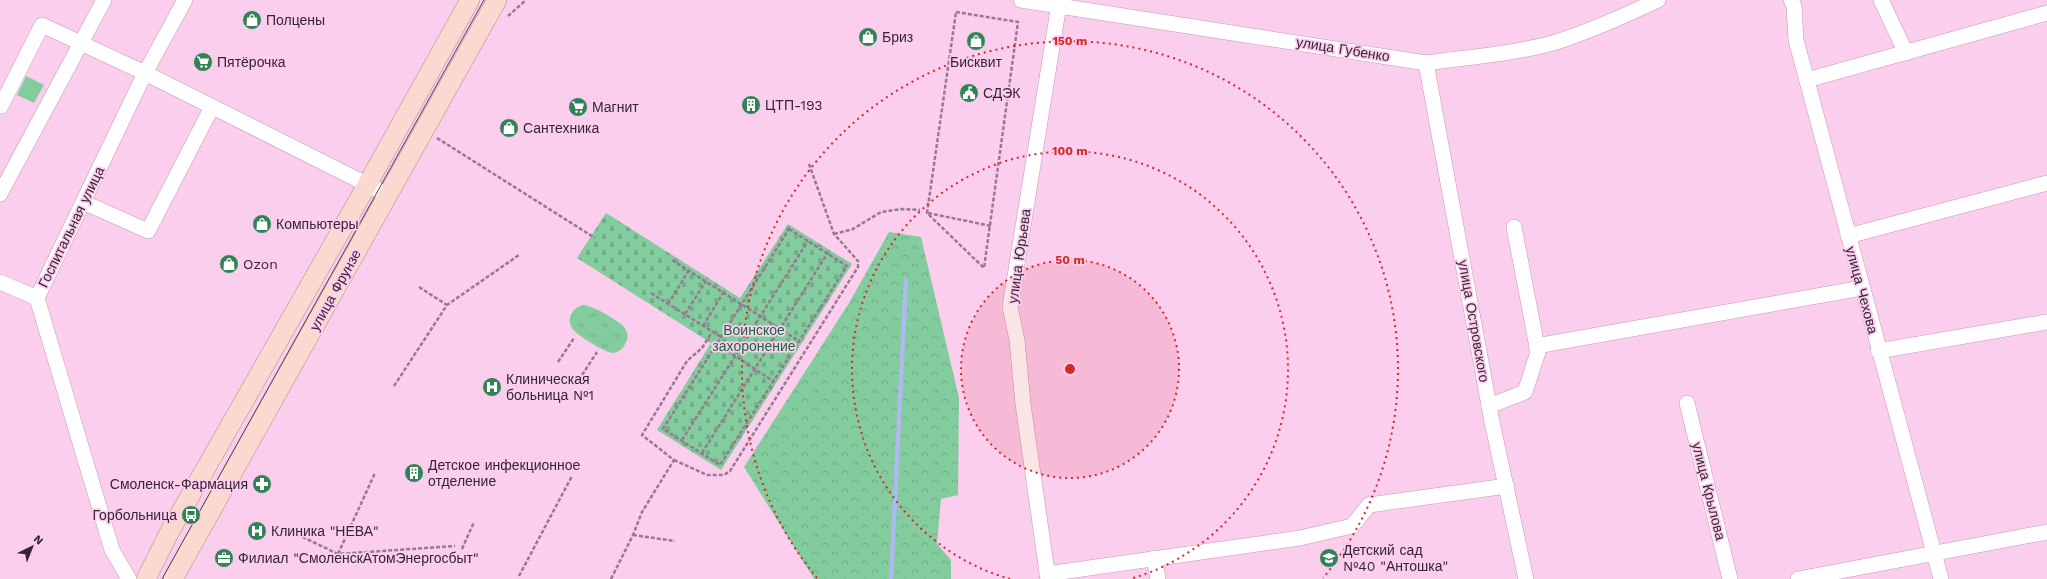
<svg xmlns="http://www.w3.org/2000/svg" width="2047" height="579" viewBox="0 0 2047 579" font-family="'Work Sans',sans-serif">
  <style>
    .grass { fill: url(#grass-tufts) }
    .forest { fill: url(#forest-crowns) }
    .cemetery { fill: url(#cemetery-stones) }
    .park { fill: #82cc9e }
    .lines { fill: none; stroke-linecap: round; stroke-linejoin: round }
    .stream { stroke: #afb9f0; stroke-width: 4.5 }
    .minor-casing { stroke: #c398b7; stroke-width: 16 }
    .major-casing { stroke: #b38a84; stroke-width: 20 }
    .path { stroke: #98798f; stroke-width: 2.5; stroke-dasharray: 4 2; stroke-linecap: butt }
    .minor { stroke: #fff; stroke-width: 15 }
    .major { stroke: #fad9d0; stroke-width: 19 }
    .tram { stroke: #553f4e; stroke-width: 1 }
    .ring { fill: none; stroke: #d62828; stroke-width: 2; stroke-dasharray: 2 4 }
    .labels { text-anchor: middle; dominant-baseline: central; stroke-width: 3.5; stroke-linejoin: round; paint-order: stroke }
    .poi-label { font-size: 14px; fill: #362531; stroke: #fbceee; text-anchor: start }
    .street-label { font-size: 14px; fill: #362531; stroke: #fbceee }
    .park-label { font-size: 14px; fill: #1a663f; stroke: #fbceee }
    .centre { fill: #d62828; stroke: #fbceee; stroke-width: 2 }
    .ring-label { font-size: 12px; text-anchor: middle; font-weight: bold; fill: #d62828; stroke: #fbceee; stroke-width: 3.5; stroke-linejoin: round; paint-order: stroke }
  </style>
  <defs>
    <pattern id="grass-tufts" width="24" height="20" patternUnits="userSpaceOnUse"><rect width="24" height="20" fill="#82cc9e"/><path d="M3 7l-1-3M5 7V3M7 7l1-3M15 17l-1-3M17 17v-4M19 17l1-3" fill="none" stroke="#71af89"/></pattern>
    <pattern id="forest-crowns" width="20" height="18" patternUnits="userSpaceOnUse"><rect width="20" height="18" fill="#82cc9e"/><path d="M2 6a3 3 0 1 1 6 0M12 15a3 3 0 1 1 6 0" fill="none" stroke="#71af89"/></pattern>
    <pattern id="cemetery-stones" width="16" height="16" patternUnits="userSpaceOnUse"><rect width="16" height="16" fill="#82cc9e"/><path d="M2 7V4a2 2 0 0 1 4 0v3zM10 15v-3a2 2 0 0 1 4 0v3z" fill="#71af89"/></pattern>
  </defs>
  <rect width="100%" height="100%" fill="#fbceee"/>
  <!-- grass -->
  <path class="grass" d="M584 305C593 306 618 320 624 327 628 332 629 339 625 344 623 349 619 352 613 353 606 353 576 335 572 328 569 323 569 318 572 313 575 308 579 306 584 305Z"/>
  <!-- forest -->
  <path class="forest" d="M889 232 921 237 959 398 958 495 941 499 937 544 951 560V579H814L744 467 849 303Z"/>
  <!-- cemetery -->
  <path class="cemetery" d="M606 213 740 298 788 224 852 264 721 470 657 430 711 343 577 258Z"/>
  <!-- park -->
  <path class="park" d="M26 76 44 85 34 103 17 95Z"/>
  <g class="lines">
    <!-- stream -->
    <path class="stream" d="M891 579 906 280"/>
    <!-- minor casing -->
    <g class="minor-casing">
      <g id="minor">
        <path d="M1021 0 1426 63C1468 57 1512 54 1553 43 1589 32 1624 16 1658 0"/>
        <path d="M1791 0 1794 6 1796 40 1941 579"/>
        <path d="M1881 0 1906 53"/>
        <path d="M1426 63 1492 422 1526 579"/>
        <path d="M1807 80 2047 13"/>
        <path d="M1 106 42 25 145 73 388 195"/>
        <path d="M0 194 104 0"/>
        <path d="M83 202 148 231 212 107"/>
        <path d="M1848 236 2047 183"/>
        <path d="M0 282 37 298"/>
        <path d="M1536 346 1862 288"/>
        <path d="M1878 351 2047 322"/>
        <path d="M1687 403 1730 579"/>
        <path d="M1489 406 1525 392 1538 352 1514 227"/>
        <path d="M1154 558 1158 579"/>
        <path d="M1047 574 1300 538 1352 526 1369 505 1507 486"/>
        <path d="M129 579 112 550 37 298 145 73 185 0"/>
        <path d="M1048 579 1023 404 1017 340 1010 307 1059 4"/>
        <path d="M1798 579 2047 532"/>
      </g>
    </g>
    <!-- major casing -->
    <g class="major-casing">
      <g id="major">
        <path d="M146 579 170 531 367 185 470 0"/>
        <path d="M173 579 497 0"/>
      </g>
    </g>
    <!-- path -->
    <g class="path">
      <path d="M956 12 1018 22 984 268 927 213Z"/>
      <path d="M508 16 526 0"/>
      <path d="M437 138 595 238"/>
      <path d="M928 213 991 226"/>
      <path d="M789 229 847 266 720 465 663 429Z"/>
      <path d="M834 234 853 229 881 212 902 209 920 210"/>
      <path d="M672 260 799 341"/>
      <path d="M419 287 447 305"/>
      <path d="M651 293 721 337"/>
      <path d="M668 304 689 270"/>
      <path d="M685 314 706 281"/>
      <path d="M729 324 735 327"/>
      <path d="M703 326 723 293"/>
      <path d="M743 332 748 336"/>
      <path d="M717 344 773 381"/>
      <path d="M558 362 574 338"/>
      <path d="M582 375 597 352"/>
      <path d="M394 386 447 305 519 255"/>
      <path d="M682 440 808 241"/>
      <path d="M702 453 827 254"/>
      <path d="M674 460 707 475H724L730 471 858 267V261L834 234 809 164"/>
      <path d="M286 529 338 554 455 546"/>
      <path d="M633 535 675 541"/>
      <path d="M462 549 474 522"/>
      <path d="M338 554 375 473"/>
      <path d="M519 576 572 476"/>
      <path d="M611 579 633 535 642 512 674 460 642 435 687 361 702 348 712 332"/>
    </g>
    <!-- minor -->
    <use href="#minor" class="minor"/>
    <!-- major -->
    <use href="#major" class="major"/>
    <!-- tram -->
    <path class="tram" d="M162 579 484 0"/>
  </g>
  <!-- distance rings -->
  <circle cx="1070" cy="369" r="109" fill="#d62828" fill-opacity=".12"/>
  <g class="ring">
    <circle cx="1070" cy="369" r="109"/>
    <path d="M1010 579A218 218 0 1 1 1130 579"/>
    <path d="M817 578A328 328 0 1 1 1323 578"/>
  </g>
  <!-- icons -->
  <defs>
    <g id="shop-disc" transform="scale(1)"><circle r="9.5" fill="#308355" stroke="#fbceee"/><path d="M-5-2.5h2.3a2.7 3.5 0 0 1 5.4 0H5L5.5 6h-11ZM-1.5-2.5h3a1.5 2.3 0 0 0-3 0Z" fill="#fff"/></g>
    <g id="supermarket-disc" transform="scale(1)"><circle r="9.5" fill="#308355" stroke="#fbceee"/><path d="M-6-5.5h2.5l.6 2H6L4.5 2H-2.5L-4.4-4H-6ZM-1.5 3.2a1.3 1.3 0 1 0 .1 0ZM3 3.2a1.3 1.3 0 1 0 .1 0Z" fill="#fff"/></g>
    <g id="civic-disc" transform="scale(1)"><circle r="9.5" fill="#308355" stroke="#fbceee"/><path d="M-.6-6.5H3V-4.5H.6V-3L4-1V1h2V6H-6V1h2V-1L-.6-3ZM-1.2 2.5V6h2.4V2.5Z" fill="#fff"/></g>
    <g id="building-disc" transform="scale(1)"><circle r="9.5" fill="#308355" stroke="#fbceee"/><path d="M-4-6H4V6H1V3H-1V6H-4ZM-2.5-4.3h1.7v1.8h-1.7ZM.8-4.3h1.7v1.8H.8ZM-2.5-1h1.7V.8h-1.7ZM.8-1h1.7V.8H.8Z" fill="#fff"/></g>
    <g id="hospital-disc" transform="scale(1)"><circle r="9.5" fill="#308355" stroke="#fbceee"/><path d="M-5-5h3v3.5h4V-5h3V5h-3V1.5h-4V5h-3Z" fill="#fff"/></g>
    <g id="pharmacy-disc" transform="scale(1)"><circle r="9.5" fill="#308355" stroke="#fbceee"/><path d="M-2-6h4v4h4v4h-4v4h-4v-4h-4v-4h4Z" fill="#fff"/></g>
    <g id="bus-disc" transform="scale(1)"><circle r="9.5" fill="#308355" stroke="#fbceee"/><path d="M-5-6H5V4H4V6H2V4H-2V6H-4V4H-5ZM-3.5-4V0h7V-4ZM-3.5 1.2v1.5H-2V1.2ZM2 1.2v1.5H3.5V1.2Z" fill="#fff"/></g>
    <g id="office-disc" transform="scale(1)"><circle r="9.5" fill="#308355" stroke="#fbceee"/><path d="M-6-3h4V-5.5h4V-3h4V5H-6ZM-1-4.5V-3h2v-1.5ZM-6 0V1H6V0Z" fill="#fff"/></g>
    <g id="school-disc" transform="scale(1)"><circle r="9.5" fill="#308355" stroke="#fbceee"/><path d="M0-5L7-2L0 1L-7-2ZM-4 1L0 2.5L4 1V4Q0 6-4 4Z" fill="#fff"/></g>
  </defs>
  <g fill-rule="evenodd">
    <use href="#shop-disc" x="252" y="20"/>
    <use href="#shop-disc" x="868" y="37"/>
    <use href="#shop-disc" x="976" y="41"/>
    <use href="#supermarket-disc" x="203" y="62"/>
    <use href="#civic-disc" x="969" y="93"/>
    <use href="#building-disc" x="751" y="105"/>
    <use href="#supermarket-disc" x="578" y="107"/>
    <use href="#shop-disc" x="509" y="128"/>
    <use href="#shop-disc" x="262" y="224"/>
    <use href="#shop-disc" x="229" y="264"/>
    <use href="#hospital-disc" x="492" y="387"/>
    <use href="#building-disc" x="414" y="473"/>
    <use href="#pharmacy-disc" x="262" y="484"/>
    <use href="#bus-disc" x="191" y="515"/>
    <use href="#hospital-disc" x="257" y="531"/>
    <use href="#office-disc" x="224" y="558"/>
    <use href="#school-disc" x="1329" y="558"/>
  </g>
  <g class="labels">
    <!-- poi labels -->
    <g class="poi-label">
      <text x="266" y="20">Полцены</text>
      <text x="882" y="37">Бриз</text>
      <text x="217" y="62">Пятёрочка</text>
      <text x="976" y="62" text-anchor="middle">Бисквит</text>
      <text x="983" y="93">СДЭК</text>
      <text x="765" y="105">ЦТП-193</text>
      <text x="592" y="107">Магнит</text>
      <text x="523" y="128">Сантехника</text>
      <text x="276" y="224">Компьютеры</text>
      <text x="243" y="264">Ozon</text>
      <text x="506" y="379">Клиническая<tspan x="506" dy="16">больница №1</tspan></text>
      <text x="428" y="465">Детское инфекционное<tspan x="428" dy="16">отделение</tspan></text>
      <text x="248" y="484" text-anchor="end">Смоленск-Фармация</text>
      <text x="177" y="515" text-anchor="end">Горбольница</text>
      <text x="271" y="531">Клиника "НЕВА"</text>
      <text x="1343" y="550">Детский сад<tspan x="1343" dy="16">№40 "Антошка"</tspan></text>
      <text x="238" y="558">Филиал "СмоленскАтомЭнергосбыт"</text>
    </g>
    <!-- street labels -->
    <g class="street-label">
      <text transform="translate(1343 49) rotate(9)">улица Губенко</text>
      <text transform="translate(71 227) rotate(-64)">Госпитальная улица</text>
      <text transform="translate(1019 256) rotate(-82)">улица Юрьева</text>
      <text transform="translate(335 290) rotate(-61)">улица Фрунзе</text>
      <text transform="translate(1862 290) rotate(75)">улица Чехова</text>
      <text transform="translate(1474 321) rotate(80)">улица Островского</text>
      <text transform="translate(1709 491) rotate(76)">улица Крылова</text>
    </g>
    <!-- park labels -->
    <g class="park-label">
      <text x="754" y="330">Воинское<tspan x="754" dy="16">захоронение</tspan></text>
    </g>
  </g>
  <circle cx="1070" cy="369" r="6" class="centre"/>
  <g class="ring-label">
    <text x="1070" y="45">150 m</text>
    <text x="1070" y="155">100 m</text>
    <text x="1070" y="264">50 m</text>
  </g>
  <!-- north arrow -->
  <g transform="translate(32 547) rotate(43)" stroke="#fbceee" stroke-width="3" paint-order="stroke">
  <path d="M0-3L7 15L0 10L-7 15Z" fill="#362531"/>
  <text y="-6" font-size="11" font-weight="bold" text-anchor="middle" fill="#362531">N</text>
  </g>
</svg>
